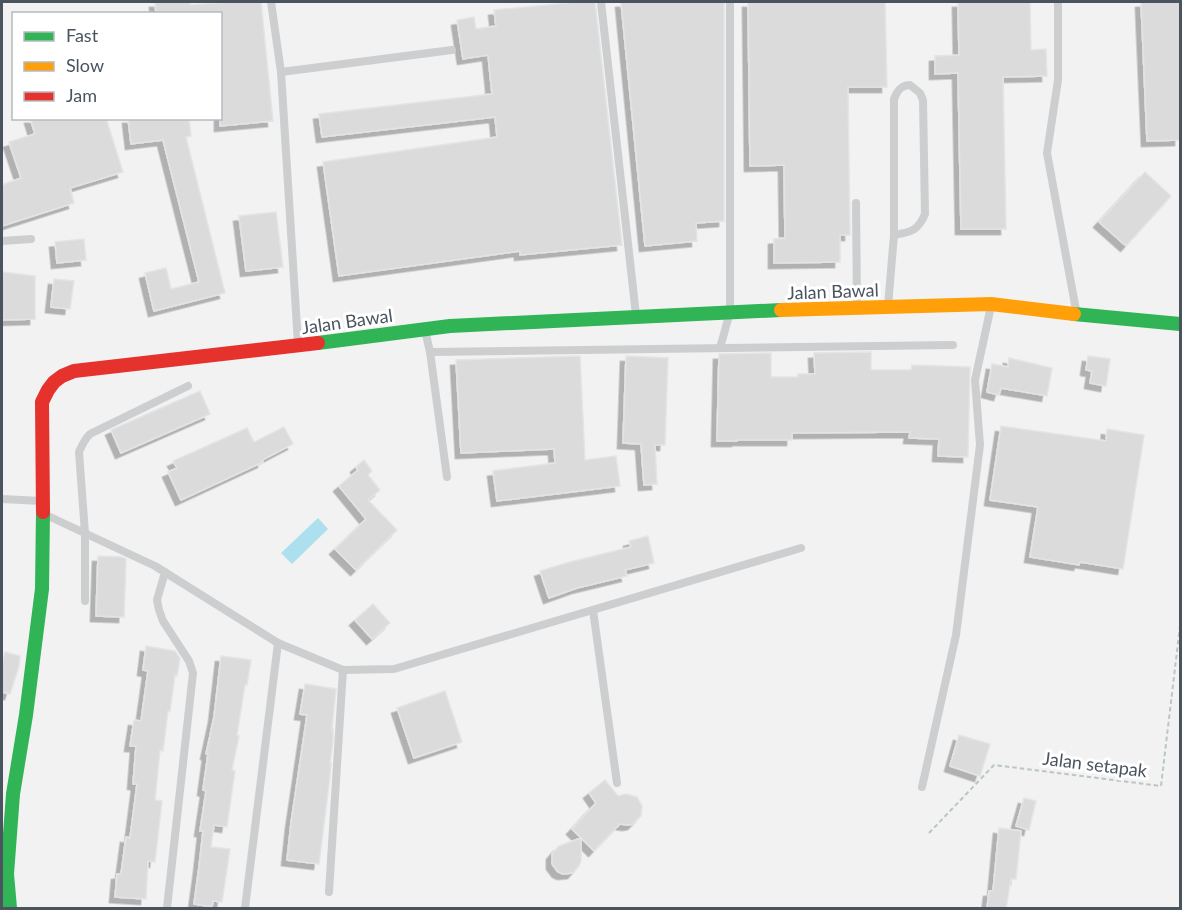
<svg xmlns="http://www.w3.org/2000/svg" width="1182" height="910" viewBox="0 0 1182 910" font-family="Lato,sans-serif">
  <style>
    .water { fill: #ace0ee }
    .building { fill: #dbdbdc; stroke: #e3e4e5; stroke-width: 1.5; filter: url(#shadow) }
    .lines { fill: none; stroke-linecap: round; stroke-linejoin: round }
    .path { stroke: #bac6c2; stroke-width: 2; stroke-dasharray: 4.5 3; stroke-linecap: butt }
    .lane { stroke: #ccced0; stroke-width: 8 }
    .fast { stroke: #30b455; stroke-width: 14 }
    .slow { stroke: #ff9f0a; stroke-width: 14 }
    .jam { stroke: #e5322d; stroke-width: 14 }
    .labels { text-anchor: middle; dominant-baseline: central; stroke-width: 6; stroke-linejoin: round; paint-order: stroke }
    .street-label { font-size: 18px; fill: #49545f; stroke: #fff }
  </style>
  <defs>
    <filter id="shadow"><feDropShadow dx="-5.5" dy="5.5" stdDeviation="0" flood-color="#0004"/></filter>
  </defs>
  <rect width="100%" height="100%" fill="#f2f2f2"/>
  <!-- water -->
  <path class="water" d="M318 518 328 529 292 564 281 553Z"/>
  <!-- building -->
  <g class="building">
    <path d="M155 2H190V5L230 2H261L273 121 220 126V14H156Z"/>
    <path d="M578 2H595L622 245 520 255V251L339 276 323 162 497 137 495 117 322 137 319 114 492 94 488 55 463 59 457 20 474 17 476 29 496 26 494 10Z"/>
    <path d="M621 2H724V221L696 223 697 241 645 246Z"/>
    <path d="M748 2H885L887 87H848L850 235H840V262L774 263V239L785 238 784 165 750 166Z"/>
    <path d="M958 2H1030L1031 50 1046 49 1047 76 1003 77 1006 229H961L958 73 935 74V56L959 55Z"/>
    <path d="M1141 2H1180V140L1147 141Z"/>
    <path d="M30 118H106L123 172 70 188 74 203 2 226V185L21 178 9 142 35 134Z"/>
    <path d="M128 118H189L191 136 186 137 225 293 154 311 145 273 166 268 171 289 199 282 163 140 131 144Z"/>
    <path d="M1145 172 1171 196 1126 246 1099 222Z"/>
    <path d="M276 212 283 267 246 271 239 216Z"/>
    <path d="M84 239 86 260 57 263 55 242Z"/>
    <path d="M2 272 35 276V319L2 320Z"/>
    <path d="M54 279 74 281 70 309 51 307Z"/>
    <path d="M871 352V370H911L912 365 970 367 968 457 938 456 939 439 909 438 910 432 792 433V440H737V441H717L719 354 771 353V377H798V374H815L814 353Z"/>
    <path d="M580 356 585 460 616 456 620 486 497 501 493 471 555 463 554 449 461 453 456 360Z"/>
    <path d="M626 356 668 358 665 445H655L657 484 644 485 641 444 623 443Z"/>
    <path d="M1088 356 1110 359 1106 386 1090 383 1092 371 1086 370Z"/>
    <path d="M1009 358 1052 368 1047 396 1001 388 999 395 987 392 992 364 1008 367Z"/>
    <path d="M200 391 210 414 121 453 111 430Z"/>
    <path d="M1001 426 1106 441 1107 429 1144 435 1123 569 1080 562 1079 565 1030 557 1038 507 990 500Z"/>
    <path d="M284 427 293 444 262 460 263 462 181 500 168 472 177 468 173 461 247 428 254 442Z"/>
    <path d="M364 460 372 471 368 475 380 490 368 500 397 530 356 570 335 549 366 519 339 486 358 470 356 467Z"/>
    <path d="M648 536 654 563 625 570 627 576 577 588 549 598 540 571 570 562 631 547 629 541Z"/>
    <path d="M98 556 122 557 126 559 124 617 96 616Z"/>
    <path d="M373 604 390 623 372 639 355 620Z"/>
    <path d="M146 646 175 651 180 658 177 676 175 675 170 711H168L163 751 160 750 155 800 162 801 155 862 148 861 146 899 115 897 117 874H121L126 837 130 838 137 784H133L136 746H130L134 720 141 721 148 671 143 670Z"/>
    <path d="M5 652 20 656 19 666 10 694 2 692V663Z"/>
    <path d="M221 656 251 660 247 685H245L237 735 239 736 232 770 235 771 227 827 214 825 211 847 230 849 222 902 213 901 212 907 194 904 199 867 203 831H200L206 791 203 790 208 754H206L214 717Z"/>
    <path d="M305 684 336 689 332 729H333V741L330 763H331L330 777 319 864 287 860 291 823 307 715 300 714Z"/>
    <path d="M445 691 462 742 414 758 397 708Z"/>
    <path d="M959 735 990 744 980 776 950 766Z"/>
    <path d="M605 780 618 796 626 794 637 797 642 806 641 816 633 824 628 825 620 824 594 851 581 838V861L579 866 573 873 563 874 558 872 552 864V854L559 846 581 838 572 829 596 803 589 793Z"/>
    <path d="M1024 798 1036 801 1029 830 1016 826Z"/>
    <path d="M999 828 1021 831 1016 879H1011L1006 909H987L989 891H993Z"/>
  </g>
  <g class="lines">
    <!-- path -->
    <path class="path" d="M929 833 994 765 1161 786 1180 626"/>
    <!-- lane -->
    <g class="lane">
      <path d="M271 2 281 72 298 344"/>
      <path d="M601 2 636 315"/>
      <path d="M1058 2V80L1047 153 1076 310"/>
      <path d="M281 72 452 50"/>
      <path d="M856 203 857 306"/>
      <path d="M2 241 31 239"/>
      <path d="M888 306 894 235V99C897 91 901 85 910 85L920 93 923 100 925 214C918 231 911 232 894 235"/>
      <path d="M425 330 430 352 447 477"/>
      <path d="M720 348 730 312V2"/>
      <path d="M430 352 953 345"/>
      <path d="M2 499 41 501"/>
      <path d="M46 515 155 566 278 643 343 670 394 669 801 548"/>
      <path d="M165 572 157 600 159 610 163 621 189 661 193 673 167 908"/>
      <path d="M85 601V533L79 452C82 445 84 440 90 434L188 386"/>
      <path d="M593 610 617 783"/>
      <path d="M922 787 956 635 980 445 975 380 991 306"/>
      <path d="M329 892 343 670"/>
      <path d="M245 908 278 643"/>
    </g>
    <!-- fast -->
    <g class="fast">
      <path d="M1074 314 1180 324"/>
      <path d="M318 343 450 326 781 310"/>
      <path d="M10 908 7 874 13 794 26 715 42 589 43 512"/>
    </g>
    <!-- slow -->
    <path class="slow" d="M781 310 991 304 1074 314"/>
    <!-- jam -->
    <path class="jam" d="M43 512 42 402 48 390 54 382 62 376 74 371 318 343"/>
  </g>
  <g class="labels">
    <!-- street labels -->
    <g class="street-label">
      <text transform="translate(833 291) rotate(-2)">Jalan Bawal</text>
      <text transform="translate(347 321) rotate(-8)">Jalan Bawal</text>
      <text transform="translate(1095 764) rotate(7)">Jalan setapak</text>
    </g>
  </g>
  <!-- border -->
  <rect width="1182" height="910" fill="none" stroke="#49545f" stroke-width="6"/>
  <!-- legend -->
  <rect x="12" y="12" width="210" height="108" fill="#ffffff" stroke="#b6bbbf" stroke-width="1.5"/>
  <rect x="24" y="32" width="30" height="9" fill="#30b455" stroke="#b6bbbf" stroke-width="1.5"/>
  <text x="66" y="42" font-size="18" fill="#49545f">Fast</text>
  <rect x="24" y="62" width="30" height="9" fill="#ff9f0a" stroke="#b6bbbf" stroke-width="1.5"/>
  <text x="66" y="72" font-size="18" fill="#49545f">Slow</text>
  <rect x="24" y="92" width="30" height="9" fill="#e5322d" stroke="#b6bbbf" stroke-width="1.5"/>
  <text x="66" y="102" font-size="18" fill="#49545f">Jam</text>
</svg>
